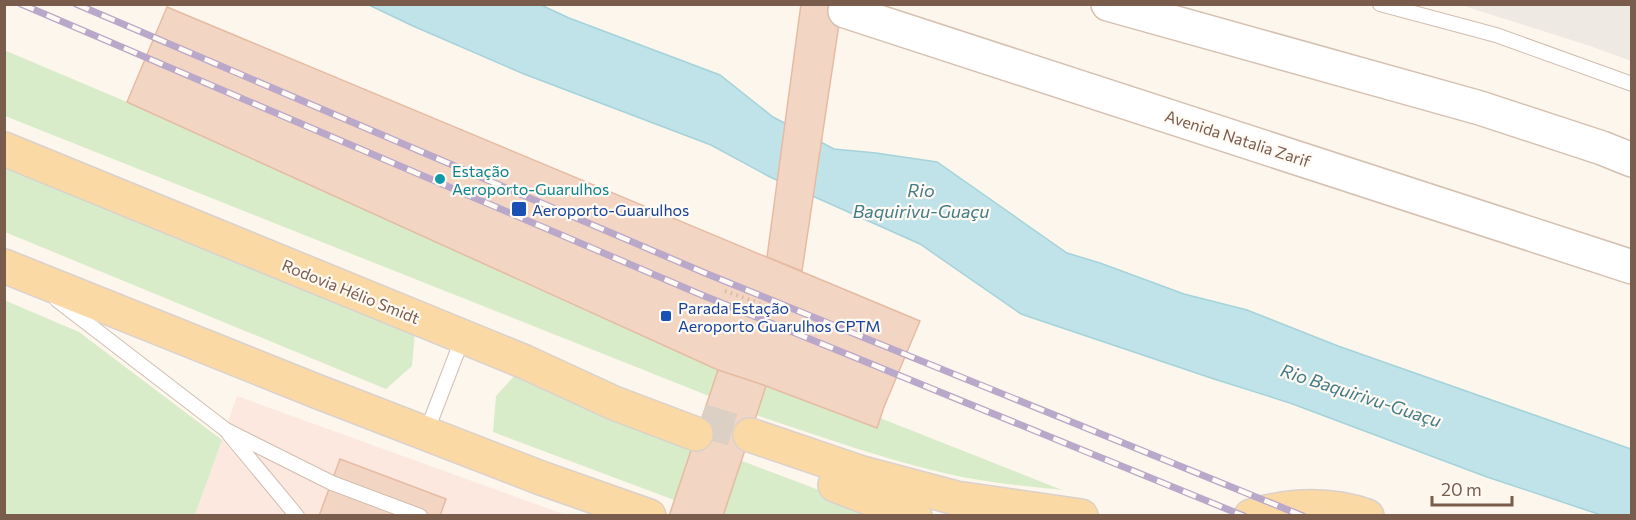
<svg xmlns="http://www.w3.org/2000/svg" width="1636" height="520" viewBox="0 0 1636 520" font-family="Commissioner,sans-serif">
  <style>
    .commercial { fill: #fde8e0 }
    .industrial { fill: #efe9e4 }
    .green { fill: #d8ecc9 }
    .water { fill: #bfe3e8; stroke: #a5d3da; stroke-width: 1.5 }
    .building { fill: #f3d5c3; stroke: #e6bba3; stroke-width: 1.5 }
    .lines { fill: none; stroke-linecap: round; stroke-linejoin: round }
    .primary-tunnel { stroke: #dcd0c4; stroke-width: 33; stroke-dasharray: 33 16; stroke-linecap: butt }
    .lane-casing { stroke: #d1beb0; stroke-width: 16 }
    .secondary-casing { stroke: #d6c0b0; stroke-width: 36 }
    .primary-casing { stroke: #dad1cd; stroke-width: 36 }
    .path { stroke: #d9b8a5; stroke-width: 4; stroke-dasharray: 1.5 4.5; stroke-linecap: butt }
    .lane { stroke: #fff; stroke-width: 14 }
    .secondary { stroke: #fff; stroke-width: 33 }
    .primary { stroke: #fbd9a5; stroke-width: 33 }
    .rail-casing { stroke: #b9a8c9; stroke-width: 7 }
    .rail { stroke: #fffaf3; stroke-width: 4.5; stroke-dasharray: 14; stroke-linecap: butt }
    .culture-dot { fill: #0f9aa8; stroke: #fffaf3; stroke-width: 2 }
    .transit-dot { fill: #1a4fb4; stroke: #fffaf3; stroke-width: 2 }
    .labels { text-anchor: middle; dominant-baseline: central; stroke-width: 4.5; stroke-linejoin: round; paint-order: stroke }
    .street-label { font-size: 16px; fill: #7a5c4d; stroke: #fffaf3 }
    .culture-label { font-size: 16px; fill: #0d838f; stroke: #fffaf3; text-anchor: start }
    .transit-label { font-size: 16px; fill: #164399; stroke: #fffaf3; text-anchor: start }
    .water-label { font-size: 18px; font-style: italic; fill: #437c86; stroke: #fffaf3 }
  </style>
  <rect width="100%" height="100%" fill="#fdf6ec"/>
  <!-- commercial -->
  <path class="commercial" d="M237 396 566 515 195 516Z"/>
  <!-- industrial -->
  <path class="industrial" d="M1461 5H1631V61L1590 46Z"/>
  <!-- green -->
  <g class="green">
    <path d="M4 50 127 102 718 370 709 396 5 116Z"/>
    <path d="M4 165 415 332 412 366 386 389 5 232Z"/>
    <path d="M4 300 79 332 222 440 195 515H5Z"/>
    <path d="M515 375 885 515H714L493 432 496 396Z"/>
    <path d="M766 386 877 428 880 418 1062 490C1022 486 983 482 944 473 880 458 819 436 756 415Z"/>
  </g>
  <!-- water -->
  <path class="water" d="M369 5H541L569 18 720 75 773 117 834 149 876 153 937 162 1067 253 1100 263 1184 294 1247 310 1338 346 1631 449V515H1601L1487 477 1290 403 1214 379 1021 314 920 244 770 177 711 145 524 74 413 26Z"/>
  <!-- building -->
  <g class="building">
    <path d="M801 4H842L802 271 767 257Z"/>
    <path d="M167 7 920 321 884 407 877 428 766 386 718 370 127 102Z"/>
    <path d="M718 370 766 386 750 435 723 516H669Z"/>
    <path d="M340 459 446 499 440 516H319Z"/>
  </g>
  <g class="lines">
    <!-- primary-tunnel -->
    <path class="primary-tunnel" d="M701 420 750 435"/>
    <!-- lane casing -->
    <g class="lane-casing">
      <g id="lane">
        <path d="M1380 4 1496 35 1632 84"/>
        <path d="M57 300 226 430 332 483 420 516"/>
        <path d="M426 433 463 337"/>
        <path d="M229 434 297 516"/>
      </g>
    </g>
    <!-- secondary casing -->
    <g class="secondary-casing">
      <g id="secondary">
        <path d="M1108 4 1480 108 1602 148 1632 160"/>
        <path d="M845 11 1632 267"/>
      </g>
    </g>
    <!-- primary casing -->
    <g class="primary-casing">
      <g id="primary">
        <path d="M4 149 525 362 614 403 696 434"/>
        <path d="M4 266 316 391 541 478 649 516"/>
        <path d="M750 435 862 473 956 498 1081 516"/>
        <path d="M835 485 915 516"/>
        <path d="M1251 516C1289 505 1330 503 1367 516"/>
      </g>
    </g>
    <!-- path -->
    <path class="path" d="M725 291 764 305"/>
    <!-- lane -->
    <use href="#lane" class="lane"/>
    <!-- secondary -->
    <use href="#secondary" class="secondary"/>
    <!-- primary -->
    <use href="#primary" class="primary"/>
    <!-- rail casing -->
    <g class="rail-casing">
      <g id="rail">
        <path d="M21 4 697 293 1244 516"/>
        <path d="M76 4 705 273 1303 516"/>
      </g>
    </g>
    <!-- rail -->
    <use href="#rail" class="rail"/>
  </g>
  <!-- markers -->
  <circle class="culture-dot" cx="440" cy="179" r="6"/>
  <g class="transit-dot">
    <rect x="511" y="201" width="16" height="16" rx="3"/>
    <rect x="660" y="310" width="12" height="12" rx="3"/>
  </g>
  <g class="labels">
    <!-- street labels -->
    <g class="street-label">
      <text transform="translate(1238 138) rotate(18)">Avenida Natalia Zarif</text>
      <text transform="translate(351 291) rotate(22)">Rodovia Hélio Smidt</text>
    </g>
    <!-- culture labels -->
    <g class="culture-label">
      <text x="452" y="170">Estação<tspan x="452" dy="18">Aeroporto-Guarulhos</tspan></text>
    </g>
    <!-- transit labels -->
    <g class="transit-label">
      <text x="532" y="209">Aeroporto-Guarulhos</text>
      <text x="678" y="307">Parada Estação<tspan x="678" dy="18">Aeroporto Guarulhos CPTM</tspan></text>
    </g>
    <!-- water labels -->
    <g class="water-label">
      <text x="921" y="190">Rio<tspan x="921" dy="21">Baquirivu-Guaçu</tspan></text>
      <text transform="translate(1361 395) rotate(18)">Rio Baquirivu-Guaçu</text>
    </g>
  </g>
  <!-- border -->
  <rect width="1636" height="520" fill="none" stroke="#7a5c4d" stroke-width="12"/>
  <!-- scale -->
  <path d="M1432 496v9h80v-9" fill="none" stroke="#7a5c4d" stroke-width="3"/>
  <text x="1441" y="496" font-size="18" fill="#7a5c4d" stroke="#fffaf3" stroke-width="4.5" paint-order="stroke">20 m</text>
</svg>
